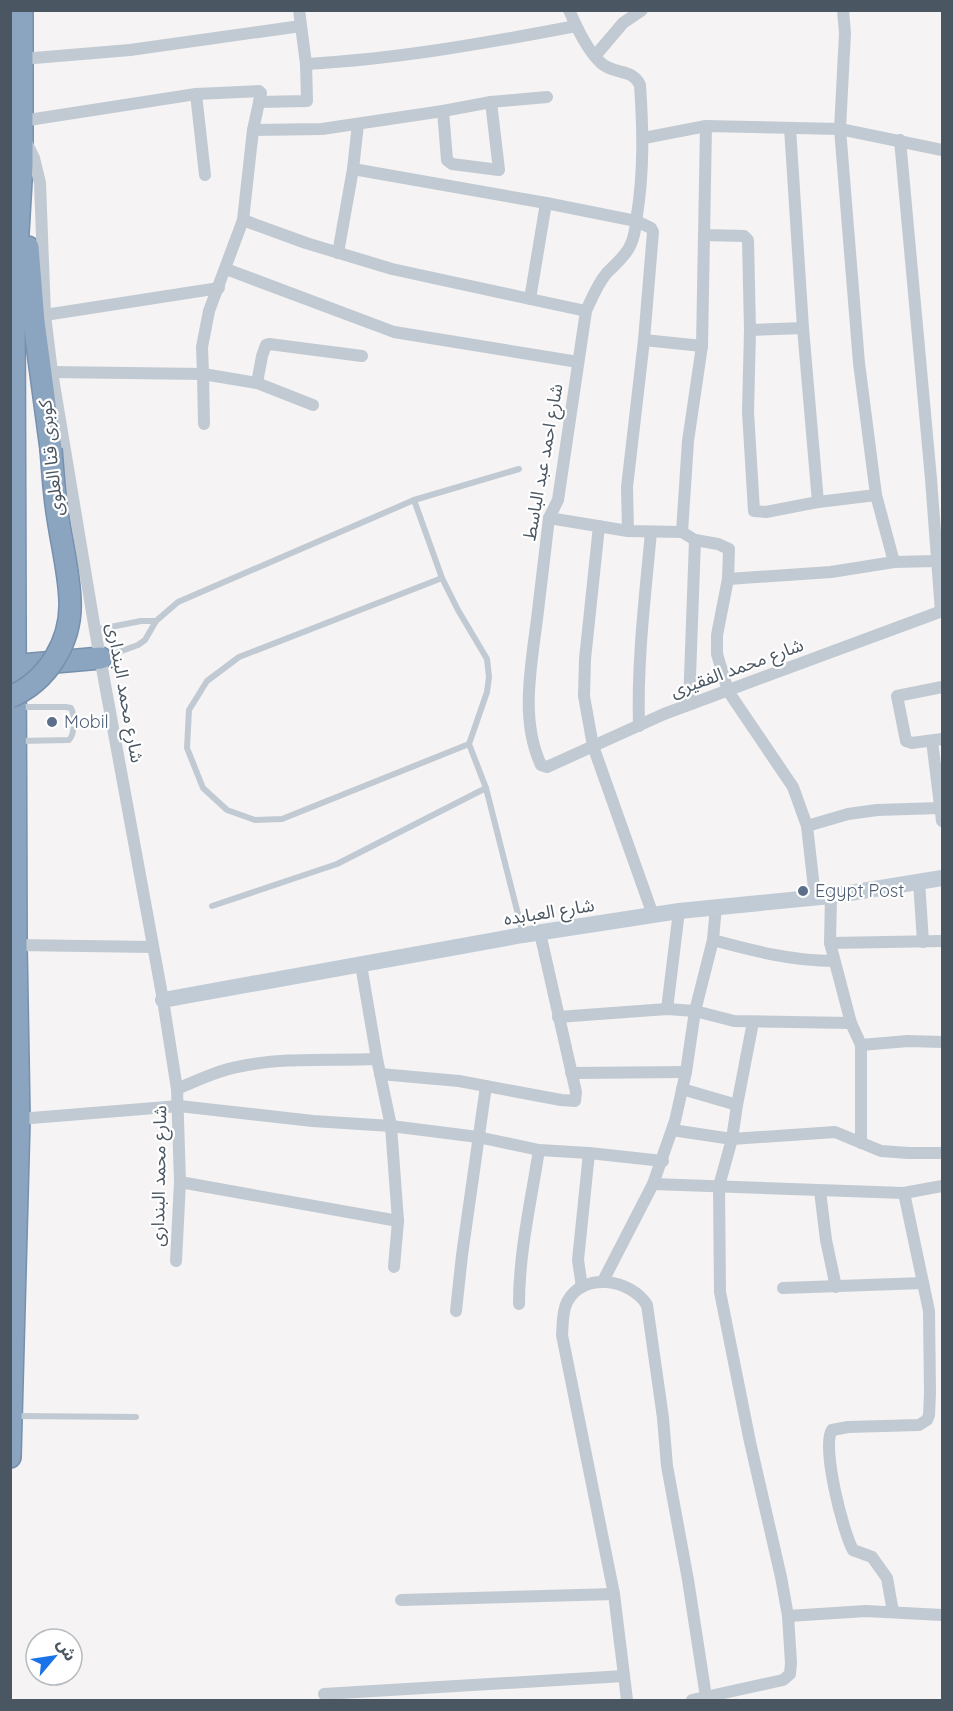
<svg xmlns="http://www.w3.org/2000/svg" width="953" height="1711" viewBox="0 0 953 1711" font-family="Quicksand,'Noto Sans Arabic',sans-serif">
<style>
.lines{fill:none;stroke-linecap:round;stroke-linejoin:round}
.highway-casing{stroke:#7690ad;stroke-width:24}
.lane{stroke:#c1cad2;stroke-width:6}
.street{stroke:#c1cad2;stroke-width:12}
.secondary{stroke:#c1cbd6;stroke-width:16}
.highway{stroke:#8ba5c1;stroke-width:21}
.highway-bridge-casing{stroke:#7690ad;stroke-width:24;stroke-linecap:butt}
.highway-bridge{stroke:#8ba5c1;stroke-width:21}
.service-dot{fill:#5c6f8a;stroke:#fff;stroke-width:2}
.labels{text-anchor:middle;stroke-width:4.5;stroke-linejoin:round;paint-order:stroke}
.street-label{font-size:18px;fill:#4a5661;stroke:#fff}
.service-label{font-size:18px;fill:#4e5e75;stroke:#fff;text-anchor:start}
</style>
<rect width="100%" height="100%" fill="#f5f3f3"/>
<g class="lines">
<g class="highway-casing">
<g id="highway">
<polyline points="28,247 34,322 51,449"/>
<polyline points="10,666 101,658"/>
<polyline points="10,1457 19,1119 16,945 14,301 22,164 22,10"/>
</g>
</g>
<g class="lane">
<polyline points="414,500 442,578 458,610 487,659 489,677 487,692 469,744 486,788 523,934"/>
<polyline points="442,578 239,657 207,681 189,710 187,748 203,788 227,810 255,820 282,819 469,744"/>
<polyline points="95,630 141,621 156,621"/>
<polyline points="105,657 138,645 145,640 156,621 178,602 414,500 519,469"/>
<path d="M18,707H66L71,708C75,716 75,734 69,740L19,741"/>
<polyline points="212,906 337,864 486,788"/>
<polyline points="15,1416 136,1417"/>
</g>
<g class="street">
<path d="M299,10L306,64C397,59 487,43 576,26"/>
<path d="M569,10C577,28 587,50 601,63C614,75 632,68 640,85C643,129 644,171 637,215C636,225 635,237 630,246C625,257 614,265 606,274C597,285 592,298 586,311L558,500L549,518C545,552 541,586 537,619C531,667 520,720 541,765L547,767L664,714L942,611"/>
<polyline points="843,10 845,33 840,129 859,363 876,495 894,562"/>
<polyline points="595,56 623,23 642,10"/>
<polyline points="22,59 130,50 301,26"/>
<polyline points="196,94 205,175"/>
<polyline points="259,102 307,101 306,64"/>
<polyline points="443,111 447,160 452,164 499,170 491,102"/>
<polyline points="22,121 196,94 259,91 261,93 253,130 243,220 209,311 202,347 203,374 52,372"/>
<polyline points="790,128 803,328 818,502"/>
<polyline points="253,130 322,129 443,111 491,102 547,97"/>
<polyline points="644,138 706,126 840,129 942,150"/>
<polyline points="25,140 34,158 40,183 45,315 52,372 95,630 163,1000 177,1089 180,1182 176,1261"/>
<polyline points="900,140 931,479 941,612"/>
<polyline points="353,169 546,203 636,221 651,228 653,232 644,340 627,487 628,531"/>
<polyline points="243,220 306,243 392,269 530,299 546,203"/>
<polyline points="704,235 744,236 748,240 750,330 748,412 754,511 766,512 818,502 876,495"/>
<polyline points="338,253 353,169 358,124"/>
<polyline points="226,269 394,332 578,362"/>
<polyline points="530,299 586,311"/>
<polyline points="45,315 219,288"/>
<polyline points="750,330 803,328"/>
<polyline points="644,340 702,346"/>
<polyline points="257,383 313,405"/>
<polyline points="204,424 203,374 257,383 262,356 266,345 269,344 362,356"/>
<polyline points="549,518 628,531 682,532 695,540 718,544 729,549 728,579 717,635 717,654 728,691 793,787 807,826 815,897"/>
<polyline points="599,526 585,659 584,696 593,746 653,915"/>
<polyline points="682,532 688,441 702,346 706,126"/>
<polyline points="728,579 831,572 894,562 937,561"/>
<polyline points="942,687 897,696 906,741 912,743 942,739"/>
<polyline points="689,704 695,540"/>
<path d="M639,726C637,661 645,597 651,532"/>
<polyline points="932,741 942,821"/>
<polyline points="807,826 848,814 877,810 940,808"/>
<polyline points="919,881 923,942"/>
<polyline points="831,896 830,943 851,1023 861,1045 861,1143"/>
<path d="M713,940C754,951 792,961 834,961"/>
<polyline points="830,943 942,941"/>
<polyline points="16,945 153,947"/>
<polyline points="361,965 377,1059 391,1126 398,1221 394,1267"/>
<polyline points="667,1009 679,911"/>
<polyline points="558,1017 667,1009 695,1011 734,1021 851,1023"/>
<polyline points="861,1045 908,1041 942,1042"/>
<polyline points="571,1073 686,1072"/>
<polyline points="380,1074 459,1081 561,1100 575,1101 576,1092 540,933"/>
<path d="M177,1089C198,1080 219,1070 242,1066C286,1057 332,1061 377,1059"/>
<polyline points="682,1089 737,1105"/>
<polyline points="19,1119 179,1106 313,1121 391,1126 478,1137 539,1150 589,1153 663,1161"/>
<polyline points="672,1130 732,1139 835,1132 881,1151 909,1153 942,1153"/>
<polyline points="180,1182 398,1221"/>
<polyline points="653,1184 904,1193 942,1186"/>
<polyline points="820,1191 826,1240 836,1287"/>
<polyline points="603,1281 653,1184 675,1121 686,1072 695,1011 713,940 716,906"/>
<polyline points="582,1287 578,1260 589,1153"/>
<polyline points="783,1288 923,1283"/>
<path d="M519,1304C519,1252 531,1201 539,1150"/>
<polyline points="456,1311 462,1255 486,1086"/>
<polyline points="401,1600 614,1594"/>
<path d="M893,1612L887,1578L872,1557L853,1550C843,1532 821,1446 832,1430L848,1427L919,1425L927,1420L929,1415L930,1393L929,1311L904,1193"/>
<polyline points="788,1616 866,1611 942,1615"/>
<polyline points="324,1694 624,1676"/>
<path d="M627,1700L614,1594L562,1335C563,1324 562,1312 567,1302C583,1271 631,1279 647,1305L663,1418L667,1466L688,1580L706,1697"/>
<polyline points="692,1700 783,1680 790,1674 791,1663 788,1616 781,1577 750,1442 720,1292 719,1186 732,1139 737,1105 753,1022"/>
</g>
<polyline class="secondary" points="163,1000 523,935 679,911 831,896 942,878"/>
<use href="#highway" class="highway"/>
<g class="highway-bridge-casing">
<path id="highway-bridge" d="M10,697C48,681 72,641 70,600C69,573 62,545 58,518C54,495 53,472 51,449"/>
</g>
<use href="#highway-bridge" class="highway-bridge"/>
</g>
<g class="service-dot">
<circle cx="52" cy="722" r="6"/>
<circle cx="803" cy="891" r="6"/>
</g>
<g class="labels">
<g class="street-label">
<text transform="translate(51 458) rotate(-96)" y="6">كوبرى قنا العلوى</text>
<text transform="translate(543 462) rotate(-80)" y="6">شارع احمد عبد الباسط</text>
<text transform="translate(737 668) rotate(-20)" y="6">شارع محمد الفقيرى</text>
<text transform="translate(125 693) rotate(80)" y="6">شارع محمد البندارى</text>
<text transform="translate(549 912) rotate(-9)" y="6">شارع العبابده</text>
<text transform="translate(159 1176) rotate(-89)" y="6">شارع محمد البندارى</text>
</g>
<g class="service-label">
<text x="64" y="728">Mobil</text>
<text x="815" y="897">Egypt Post</text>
</g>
</g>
<rect width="953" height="1711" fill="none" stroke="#4a5661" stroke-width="24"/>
<g transform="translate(54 1657) rotate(61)"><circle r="28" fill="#ffffff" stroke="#b7bbc0" stroke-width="1.5"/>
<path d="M0-4.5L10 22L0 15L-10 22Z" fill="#1a73e8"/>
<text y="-9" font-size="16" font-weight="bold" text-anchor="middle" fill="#4a5661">ش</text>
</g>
</svg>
